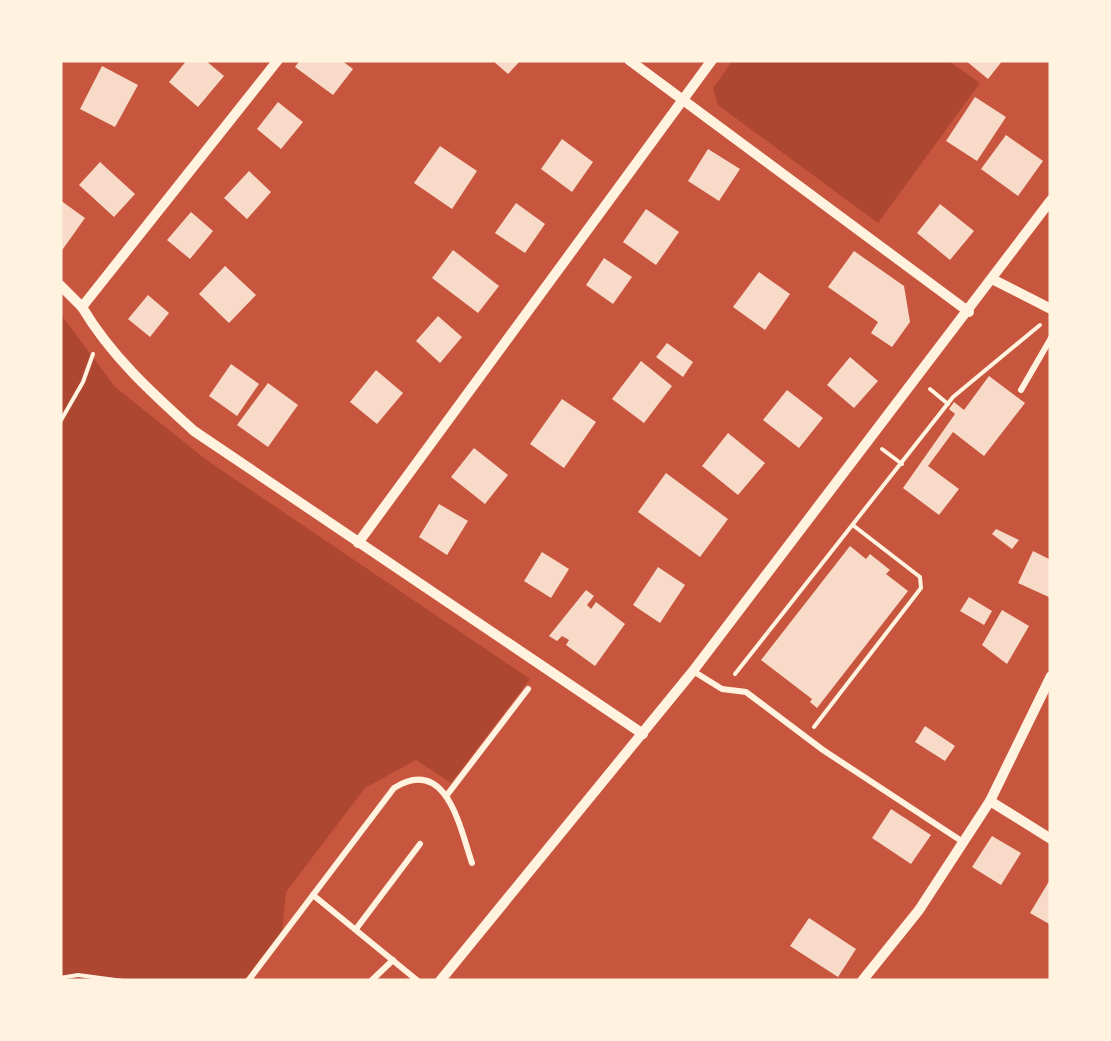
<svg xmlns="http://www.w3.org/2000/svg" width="1111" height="1041" viewBox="0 0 1111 1041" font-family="'PT Serif',serif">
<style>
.green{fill:#ae4732}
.building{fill:#f7dbc8}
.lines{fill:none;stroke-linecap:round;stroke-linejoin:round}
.path{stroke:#fff3e0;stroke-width:4}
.service{stroke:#fff3e0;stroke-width:6}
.minor{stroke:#fff3e0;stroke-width:10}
</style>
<rect width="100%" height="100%" fill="#c8553d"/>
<g class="green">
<polygon points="733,60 947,60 980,83 878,223 718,105 713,88"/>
<polygon points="60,313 115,387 208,461 530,679 451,783 416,760 365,788 286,892 282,932 243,981 60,981"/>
</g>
<g class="building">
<polygon points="187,60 205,60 224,76 198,107 169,82"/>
<polygon points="300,60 341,60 353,69 333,95 295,67"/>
<polygon points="492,60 521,60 508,74"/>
<polygon points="965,60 1003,60 988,79"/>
<polygon points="102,66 138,85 115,127 80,109"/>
<polygon points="975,97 1006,117 977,161 946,141"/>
<polygon points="278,102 303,122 281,149 257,129"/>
<polygon points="1006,135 1043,161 1018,196 981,169"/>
<polygon points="562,139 593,162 572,192 541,169"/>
<polygon points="440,146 477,171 452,209 414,183"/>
<polygon points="708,149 740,169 719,201 688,181"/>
<polygon points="100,162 135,194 114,217 79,185"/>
<polygon points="249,171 271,192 247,219 224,198"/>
<polygon points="60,200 85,218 60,253"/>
<polygon points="516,203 545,224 525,253 495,233"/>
<polygon points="940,204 974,231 950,260 917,233"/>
<polygon points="646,209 679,232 656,265 623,242"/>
<polygon points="191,212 213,231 190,259 167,240"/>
<polygon points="453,250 499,286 478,313 432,278"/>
<polygon points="854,251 904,286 910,322 892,347 871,333 878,322 828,287"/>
<polygon points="604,258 632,277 613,304 586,285"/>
<polygon points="225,266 256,295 229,323 199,294"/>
<polygon points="759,272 790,294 765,330 733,307"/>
<polygon points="148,295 169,313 150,337 128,319"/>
<polygon points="438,316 462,337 440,363 416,341"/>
<polygon points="667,343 693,362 683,377 656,357"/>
<polygon points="850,357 878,381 854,408 827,385"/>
<polygon points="641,361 672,386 644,423 612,399"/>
<polygon points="231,364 259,384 237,416 209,396"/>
<polygon points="376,370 403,393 377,424 350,402"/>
<polygon points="989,376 1025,403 984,456 953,432 928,466 959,489 939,515 903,488 955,414 949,409 954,402 964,410"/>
<polygon points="268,383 298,405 268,447 237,425"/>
<polygon points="787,390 823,418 799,448 763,420"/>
<polygon points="562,399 596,422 564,468 530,444"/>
<polygon points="728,433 765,463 738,495 702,466"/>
<polygon points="474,448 508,475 485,504 451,477"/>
<polygon points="666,473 728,519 700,557 638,512"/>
<polygon points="439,504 468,521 447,555 419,537"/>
<polygon points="996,529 1019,540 1012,549 992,534"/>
<polygon points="850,546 866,559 870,554 890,570 886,574 908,591 817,708 810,702 812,699 761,660"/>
<polygon points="1033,551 1051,560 1051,598 1018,583"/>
<polygon points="542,552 569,569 551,598 524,581"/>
<polygon points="658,567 685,585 660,623 633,605"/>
<polygon points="586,590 594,596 587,605 591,609 596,602 625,624 595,666 566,645 569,640 562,636 557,641 549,636"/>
<polygon points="969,597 992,611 984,625 960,611"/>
<polygon points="1002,610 1029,626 1007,664 982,645"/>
<polygon points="925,726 955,746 945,761 915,742"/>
<polygon points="891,809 931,835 911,864 872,838"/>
<polygon points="992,836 1021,853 1001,885 972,867"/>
<polygon points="1051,878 1051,925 1030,913"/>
<polygon points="809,918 856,949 838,977 790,946"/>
</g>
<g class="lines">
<g class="path">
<polyline points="930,389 948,404"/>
<polyline points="60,422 83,382 93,354"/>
<polyline points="882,449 902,464"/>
<polyline points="735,674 953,397 1040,325"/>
<polyline points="814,727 921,588 920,577 854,526"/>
<polyline points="60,978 78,975 123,981"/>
</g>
<g class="service">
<polyline points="1021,390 1051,338"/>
<polyline points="693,671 722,689 746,692 823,750 963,842"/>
<polyline points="447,795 528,689"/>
<polyline points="313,895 418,981"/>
<polyline points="356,929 420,844"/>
<path d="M248,981L394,788C447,755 460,828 472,863"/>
<polyline points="371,981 393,960"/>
</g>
<g class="minor">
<path d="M278,60L82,307C111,356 152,393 194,431L643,734"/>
<polyline points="629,60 969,312"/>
<polyline points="994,280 1051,309"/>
<polyline points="60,285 82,307"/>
<polyline points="358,543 712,60"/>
<polyline points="990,801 1051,839"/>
<polyline points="440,981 693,671 1051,200"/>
<polyline points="862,981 919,910 990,801 1051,676"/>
</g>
</g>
<rect width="1111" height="1041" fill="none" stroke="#fff3e0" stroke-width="125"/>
</svg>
